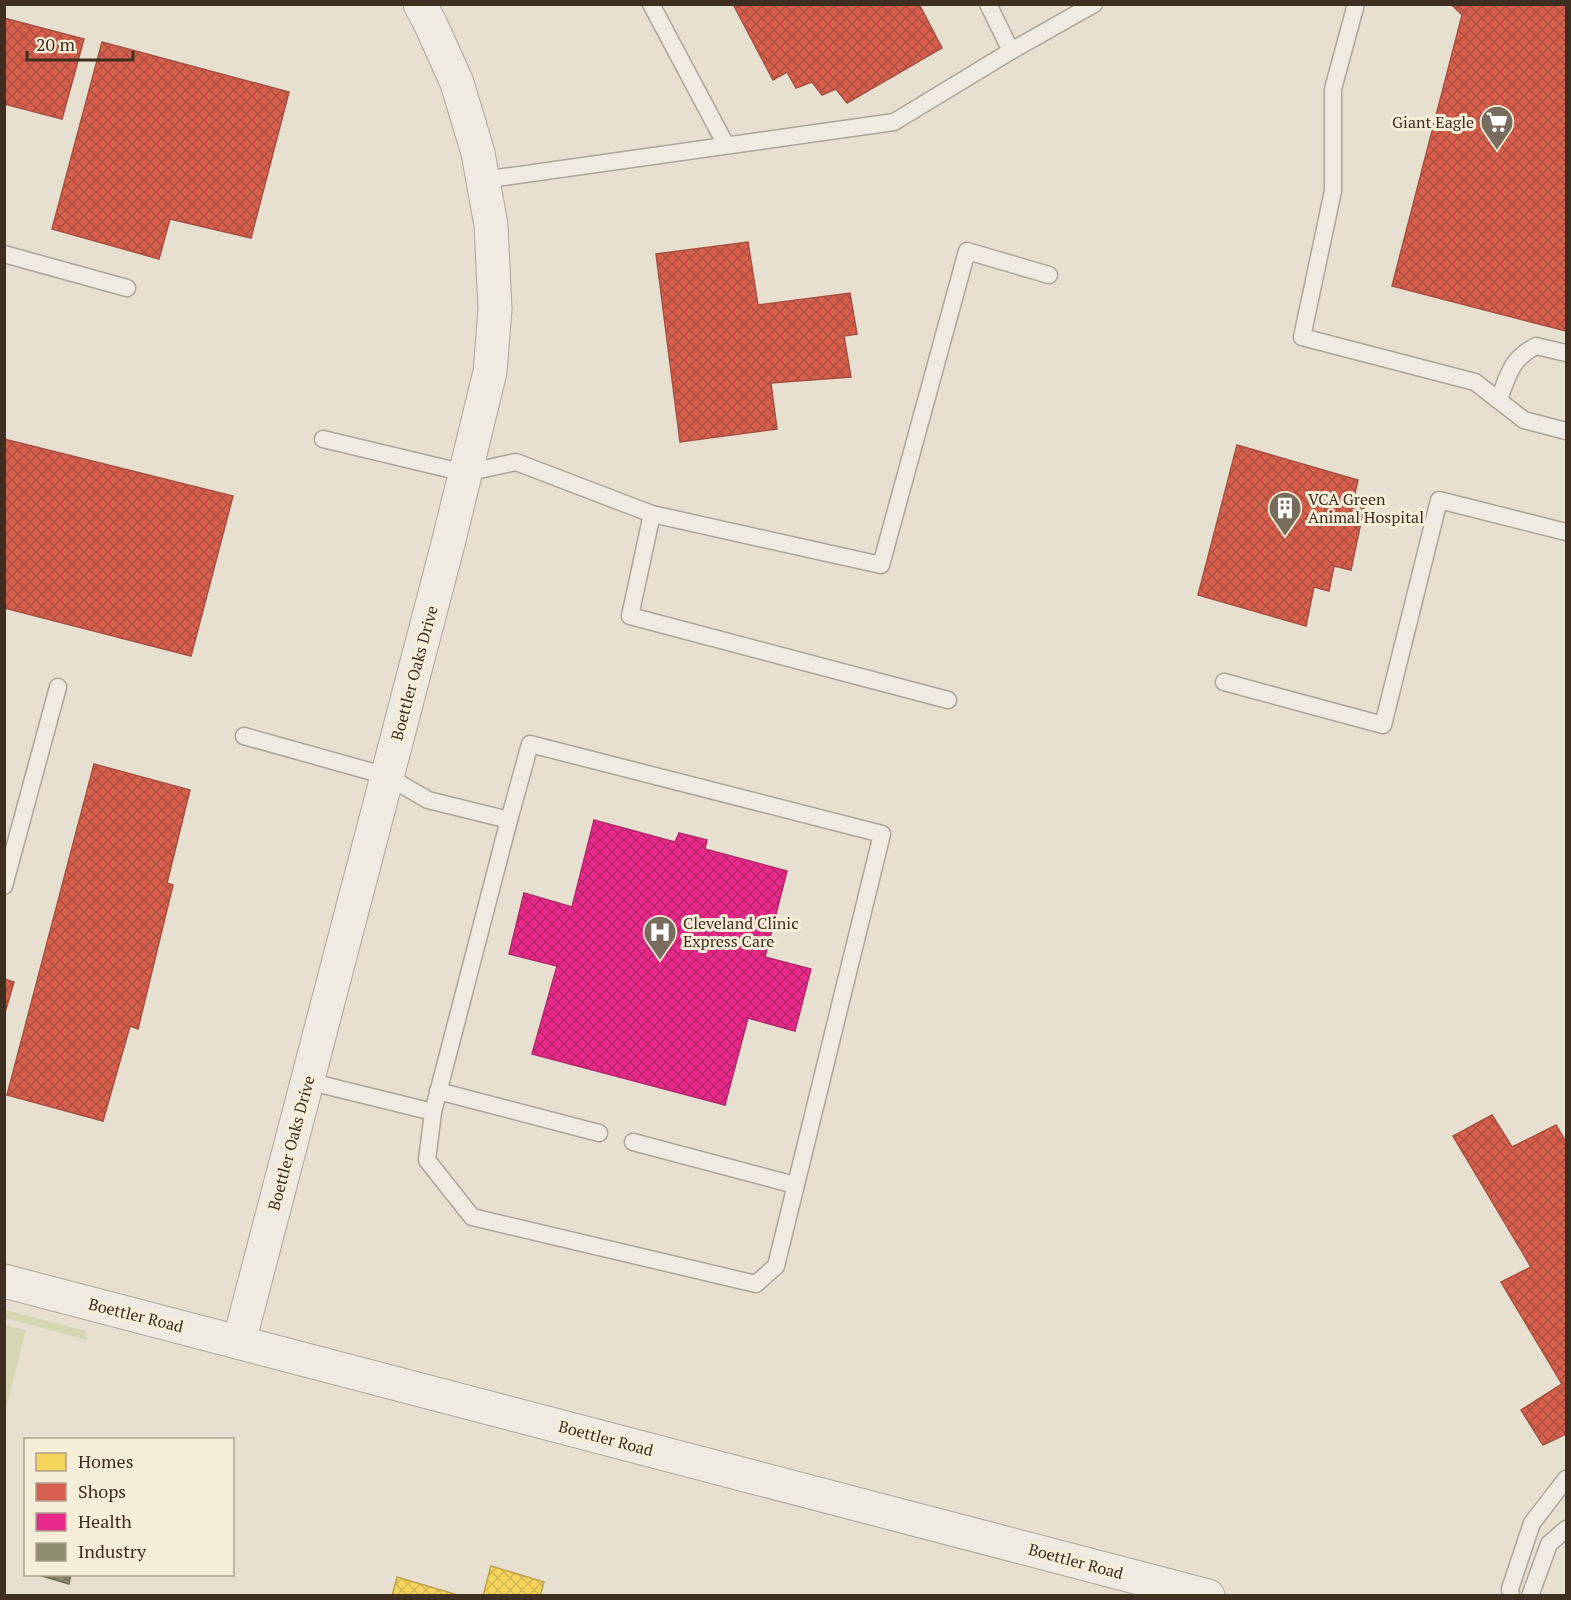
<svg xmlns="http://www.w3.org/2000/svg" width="1571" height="1600" viewBox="0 0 1571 1600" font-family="'PT Serif',serif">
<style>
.grass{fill:#d6d7b3}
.homes{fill:url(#homes-cross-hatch);stroke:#bea34a;stroke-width:1.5}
.shops{fill:url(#shops-cross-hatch);stroke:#a85140;stroke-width:1.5}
.health{fill:url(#health-cross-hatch);stroke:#b42a6a;stroke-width:1.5}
.industry{fill:url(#industry-cross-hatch);stroke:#747057;stroke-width:1.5}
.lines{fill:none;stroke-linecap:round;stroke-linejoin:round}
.service-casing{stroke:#ada599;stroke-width:19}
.minor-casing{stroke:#ada599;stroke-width:35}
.tertiary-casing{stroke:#ada599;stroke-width:35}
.service{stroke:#efebe3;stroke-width:16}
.minor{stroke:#efebe3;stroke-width:33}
.tertiary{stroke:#efebe3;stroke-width:33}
.labels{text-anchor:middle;stroke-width:6;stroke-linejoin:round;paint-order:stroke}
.poi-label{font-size:16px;fill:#3d2e20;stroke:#f7eed8;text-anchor:start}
.street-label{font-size:16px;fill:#3d2e20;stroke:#f7eed8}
</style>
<defs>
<pattern id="homes-cross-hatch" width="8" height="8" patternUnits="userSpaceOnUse" patternTransform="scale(1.5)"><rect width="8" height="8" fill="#f6d55c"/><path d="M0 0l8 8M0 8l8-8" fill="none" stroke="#d4b750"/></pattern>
<pattern id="shops-cross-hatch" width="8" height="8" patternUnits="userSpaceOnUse" patternTransform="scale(1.5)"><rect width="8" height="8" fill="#d6604d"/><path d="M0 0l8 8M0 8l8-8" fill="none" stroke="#af5040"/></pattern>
<pattern id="health-cross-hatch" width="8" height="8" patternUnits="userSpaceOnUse" patternTransform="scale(1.5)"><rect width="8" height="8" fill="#e7298a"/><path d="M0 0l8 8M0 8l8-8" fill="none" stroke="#bc2470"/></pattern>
<pattern id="industry-cross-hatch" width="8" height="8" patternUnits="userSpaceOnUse" patternTransform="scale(1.5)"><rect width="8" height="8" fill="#8c8c6e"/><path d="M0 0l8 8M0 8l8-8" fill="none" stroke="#74735a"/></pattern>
</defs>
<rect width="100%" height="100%" fill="#e7e0d1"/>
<g class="grass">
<polygon points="5,1310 86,1331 87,1340 5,1318"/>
<polygon points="5,1325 26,1330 5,1413 4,1325"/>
</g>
<g class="homes">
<polygon points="491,1566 544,1582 540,1596 483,1596"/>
<polygon points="397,1577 417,1583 461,1596 392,1596"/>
</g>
<g class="shops">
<polygon points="733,4 919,4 942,48 847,103 836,89 822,95 812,82 796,88 787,72 773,80"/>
<polygon points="1451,4 1566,4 1566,331 1392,286 1462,15"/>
<polygon points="4,18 84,39 62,119 4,104"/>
<polygon points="102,42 289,92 251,238 170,219 159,259 52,229"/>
<polygon points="748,242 758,305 850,293 857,334 844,336 851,377 771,383 777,429 680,442 656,254"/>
<polygon points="4,439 233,496 191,656 4,608"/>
<polygon points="1237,445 1358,480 1352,506 1364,508 1351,570 1334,566 1329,591 1314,587 1306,626 1198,595"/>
<polygon points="94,764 190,790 167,883 173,885 138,1029 130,1026 103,1121 7,1095"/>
<polygon points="4,979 14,982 4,1016"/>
<polygon points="1492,1115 1512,1147 1556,1125 1566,1142 1566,1434 1543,1445 1521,1410 1562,1384 1501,1282 1531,1267 1453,1136"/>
</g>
<polygon class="health" points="594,820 675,842 679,833 707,840 705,849 787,871 765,957 811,969 795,1031 748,1018 725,1105 532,1054 557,966 509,954 524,893 572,907"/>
<polygon class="industry" points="35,1574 71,1574 69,1584"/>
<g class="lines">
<g class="service-casing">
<g id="service">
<polyline points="651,4 726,145"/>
<polyline points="988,4 1011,51"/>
<polyline points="1356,4 1333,89 1333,191 1302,337 1475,382 1524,420 1566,431"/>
<polyline points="483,180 894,122 1011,51 1094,4"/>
<polyline points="4,254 127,288"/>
<path d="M1499,399C1509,374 1510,360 1536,346L1566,353"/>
<polyline points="323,439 465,473 516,462 652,514 881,565 967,251 1049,275"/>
<polyline points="652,514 630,616 948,700"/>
<polyline points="1224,682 1383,725 1439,500 1566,532"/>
<polyline points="244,736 387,776 428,800 509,820 530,744 882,834 776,1266 756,1284 472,1217 427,1160 433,1112 307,1081"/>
<polyline points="4,886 58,687"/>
<polyline points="438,1091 599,1133"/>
<polyline points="433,1112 509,820"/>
<polyline points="633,1142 795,1185"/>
<polyline points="1511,1596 1510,1589 1532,1523 1566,1479"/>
<polyline points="1530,1596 1549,1544 1566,1529"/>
</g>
</g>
<g class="minor-casing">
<polyline id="minor" points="239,1342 449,540 490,372 495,309 491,225 478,153 457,83 431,25 420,4"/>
</g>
<g class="tertiary-casing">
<polyline id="tertiary" points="4,1281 1208,1596"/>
</g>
<use href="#service" class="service"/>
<use href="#minor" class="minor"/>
<use href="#tertiary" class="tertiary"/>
</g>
<defs>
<g id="supermarket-pin" transform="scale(1.725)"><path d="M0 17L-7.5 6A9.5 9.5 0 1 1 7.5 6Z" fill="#786c5e" stroke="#f7eed8"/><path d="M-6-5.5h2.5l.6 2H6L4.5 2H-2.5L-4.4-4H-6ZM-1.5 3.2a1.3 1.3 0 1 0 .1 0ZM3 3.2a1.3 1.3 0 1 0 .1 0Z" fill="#fff"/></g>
<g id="building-pin" transform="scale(1.725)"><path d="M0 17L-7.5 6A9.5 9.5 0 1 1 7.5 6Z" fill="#786c5e" stroke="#f7eed8"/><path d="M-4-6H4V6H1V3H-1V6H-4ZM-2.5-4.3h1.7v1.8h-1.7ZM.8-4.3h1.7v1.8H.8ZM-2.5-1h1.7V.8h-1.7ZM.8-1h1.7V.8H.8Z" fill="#fff"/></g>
<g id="hospital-pin" transform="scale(1.725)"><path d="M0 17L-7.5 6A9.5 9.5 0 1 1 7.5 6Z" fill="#786c5e" stroke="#f7eed8"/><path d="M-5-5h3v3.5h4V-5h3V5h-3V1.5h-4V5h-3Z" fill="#fff"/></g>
</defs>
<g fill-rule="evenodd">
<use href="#supermarket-pin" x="1497" y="122"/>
<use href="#building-pin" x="1285" y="508"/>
<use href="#hospital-pin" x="660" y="932"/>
</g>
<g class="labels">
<g class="poi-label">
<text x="1474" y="128" text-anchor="end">Giant Eagle</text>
<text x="1308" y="505">VCA Green<tspan x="1308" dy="18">Animal Hospital</tspan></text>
<text x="683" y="929">Cleveland Clinic<tspan x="683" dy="18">Express Care</tspan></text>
</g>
<g class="street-label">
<text transform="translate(414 673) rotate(-75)" y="6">Boettler Oaks Drive</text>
<text transform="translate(291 1143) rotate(-75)" y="6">Boettler Oaks Drive</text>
<text transform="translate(136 1315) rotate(14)" y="6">Boettler Road</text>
<text transform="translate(606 1438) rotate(15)" y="6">Boettler Road</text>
<text transform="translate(1076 1561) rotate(15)" y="6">Boettler Road</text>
</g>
</g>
<rect width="1571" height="1600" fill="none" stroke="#3d2e20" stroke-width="12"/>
<rect x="24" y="1438" width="210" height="138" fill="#f7eed8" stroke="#ada18e" stroke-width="1.5"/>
<rect x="36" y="1453" width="30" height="18" fill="#f6d55c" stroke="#ada18e" stroke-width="1.5"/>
<text x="78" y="1468" font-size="18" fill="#3d2e20">Homes</text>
<rect x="36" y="1483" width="30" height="18" fill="#d6604d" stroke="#ada18e" stroke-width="1.5"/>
<text x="78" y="1498" font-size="18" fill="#3d2e20">Shops</text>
<rect x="36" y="1513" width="30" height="18" fill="#e7298a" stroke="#ada18e" stroke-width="1.5"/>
<text x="78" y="1528" font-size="18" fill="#3d2e20">Health</text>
<rect x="36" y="1543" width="30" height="18" fill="#8c8c6e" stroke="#ada18e" stroke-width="1.5"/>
<text x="78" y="1558" font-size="18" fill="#3d2e20">Industry</text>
<path d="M27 51v9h106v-9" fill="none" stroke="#3d2e20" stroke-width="3"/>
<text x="36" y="51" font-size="18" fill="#3d2e20" stroke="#f7eed8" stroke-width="4.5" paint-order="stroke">20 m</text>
</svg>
